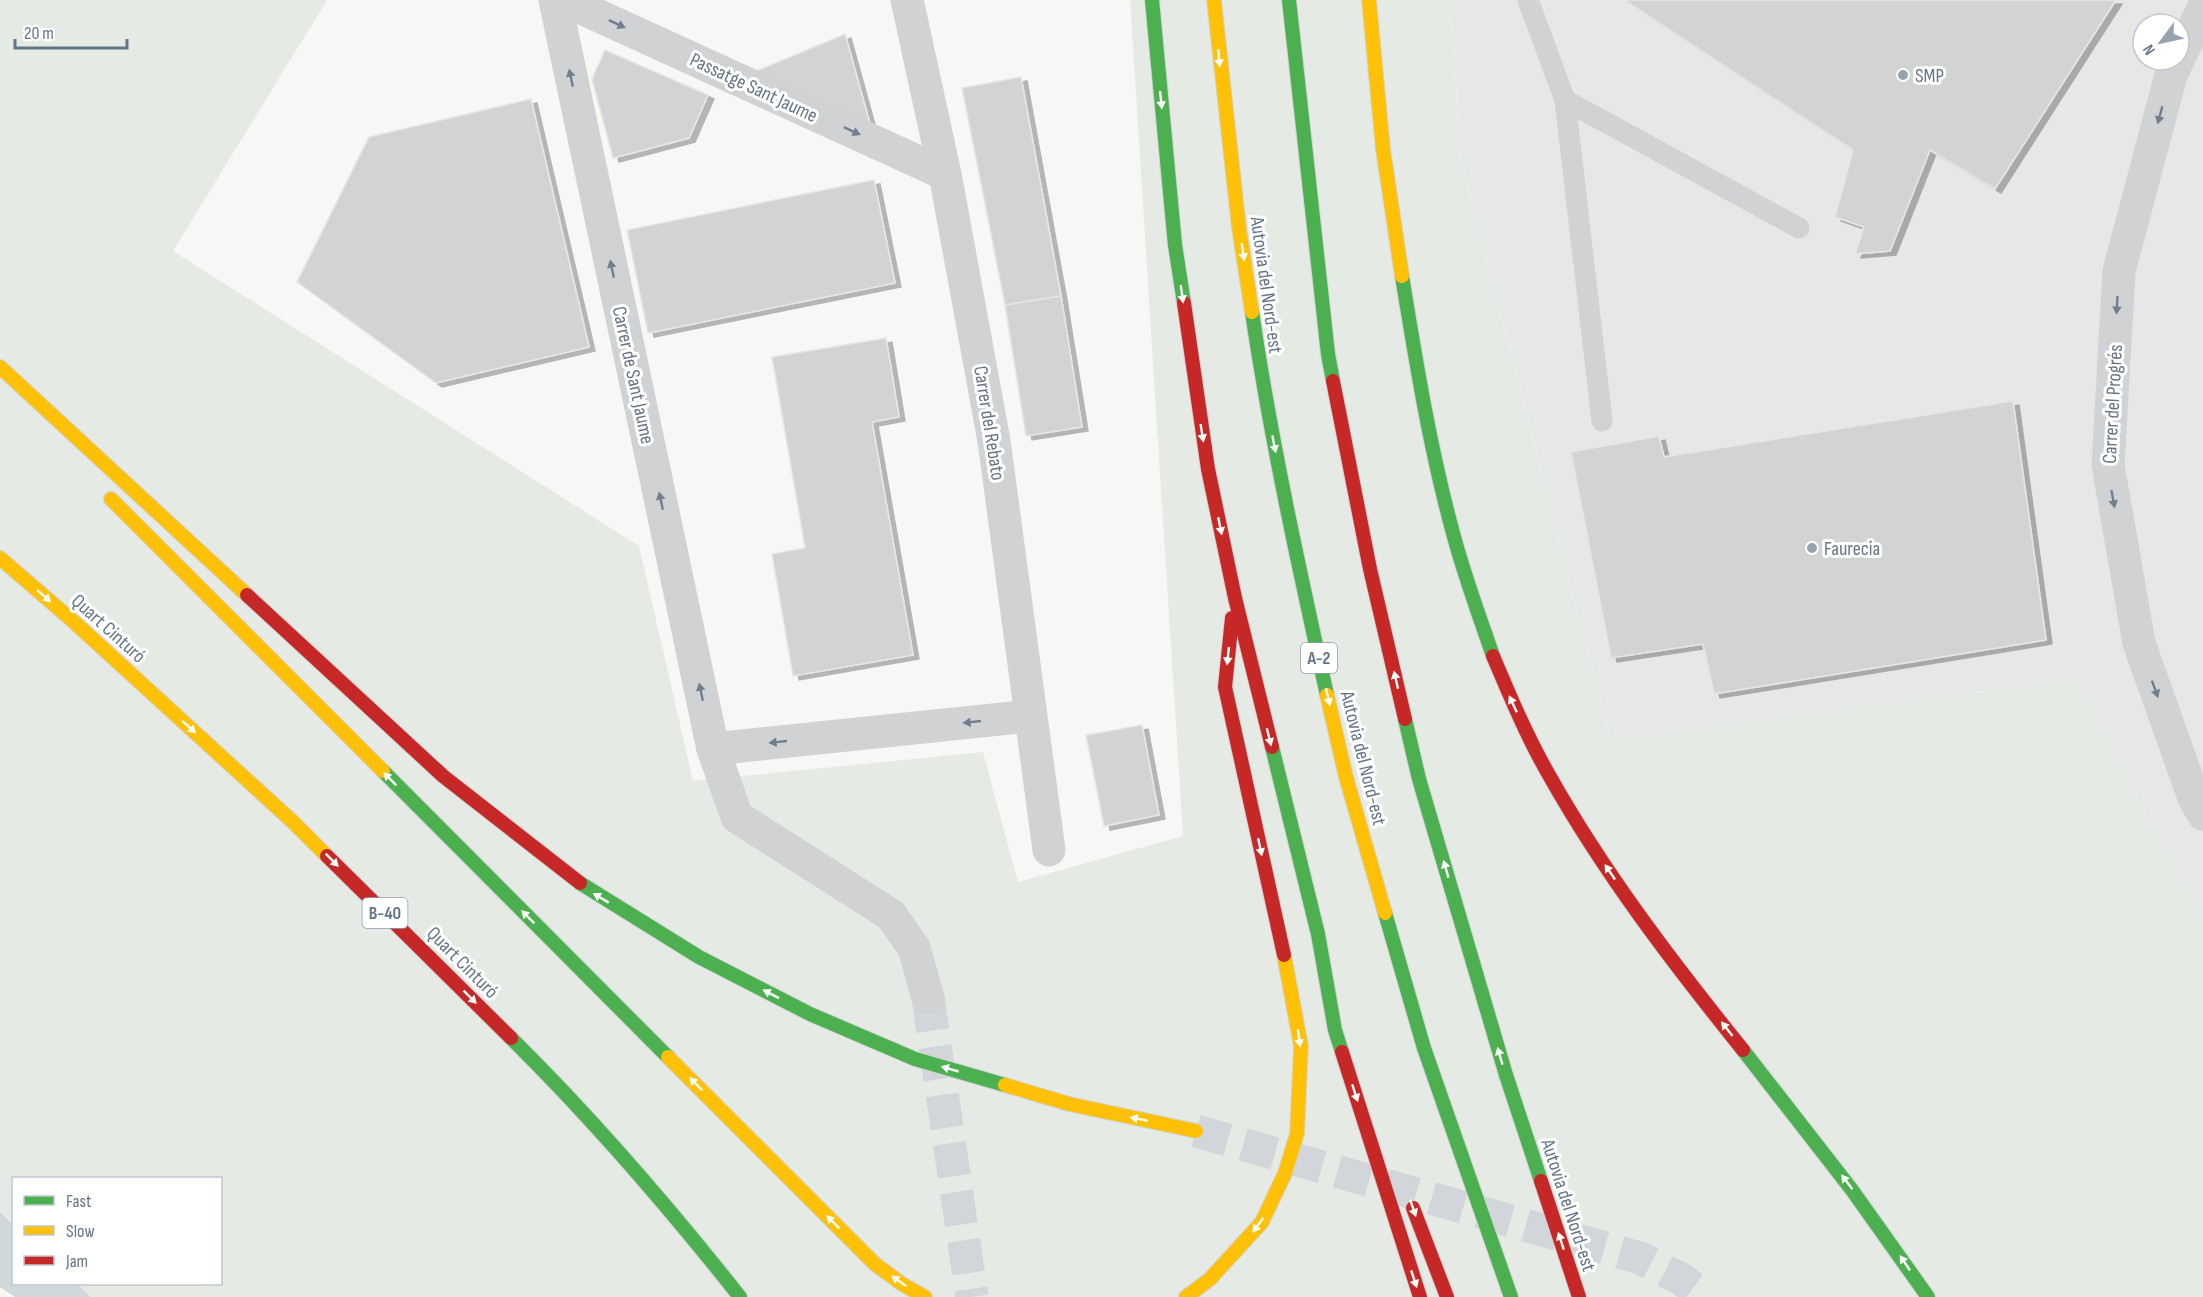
<svg xmlns="http://www.w3.org/2000/svg" width="2203" height="1297" viewBox="0 0 2203 1297" font-family="'Sofia Sans Condensed',sans-serif">
<style>
.built{fill:#e6e7e7;fill-rule:evenodd}
.green{fill:#e6eae4}
.water{fill:#d0d8db}
.building{fill:#d2d3d3;stroke:#e6e6e6;stroke-width:1.5;filter:url(#shadow)}
.lines{fill:none;stroke-linecap:round;stroke-linejoin:round}
.street-tunnel{stroke:#d2d6da;stroke-width:33;stroke-dasharray:33 16;stroke-linecap:butt}
.highway-tunnel{stroke:#d2d6da;stroke-width:33;stroke-dasharray:33 16;stroke-linecap:butt}
.fast-casing{stroke:#d2d3d5;stroke-width:16}
.slow-casing{stroke:#d2d3d5;stroke-width:16}
.jam-casing{stroke:#d2d3d5;stroke-width:16}
.lane{stroke:#d1d2d3;stroke-width:21}
.street{stroke:#d1d2d3;stroke-width:33}
.fast{stroke:#4caf50;stroke-width:14}
.slow{stroke:#ffc107;stroke-width:14}
.jam{stroke:#c62828;stroke-width:14}
.oneway{fill:#707e90}
.oneway2{fill:#f6fbf6}
.poi-dot{fill:#98a2ae;stroke:#fff;stroke-width:2}
.labels{text-anchor:middle;stroke-width:6;stroke-linejoin:round;paint-order:stroke}
.shield{fill:#fff;stroke:#939eac;stroke-width:1.5}
.shield-label{font-size:18px;font-weight:bold;fill:#657588}
.poi-label{font-size:20px;fill:#657588;stroke:#fff;text-anchor:start}
.street-label{font-size:20px;fill:#657588;stroke:#fff}
</style>
<defs>
<filter id="shadow"><feDropShadow dx="6" dy="4" stdDeviation="0" flood-color="#0004"/></filter>
</defs>
<rect width="100%" height="100%" fill="#f7f7f6"/>
<path class="built" d="M1452,0H2203V921L2075,679L1611,739L1459,148ZM2143,24H2179V60H2143Z"/>
<polygon class="green" points="0,0 327,0 173,251 639,546 693,781 983,752 1018,882 1183,836 1130,0 1452,0 1459,148 1611,739 2075,679 2203,921 2203,1297 91,1297 77,1284 220,1284 220,1178 14,1178 13,1225 0,1212"/>
<polygon class="water" points="0,1212 13,1225 14,1284 77,1284 91,1297 15,1297 0,1287"/>
<g class="building">
<polygon points="1624,0 2116,0 1995,189 1930,150 1890,251 1855,254 1864,227 1835,217 1853,150"/>
<polygon points="845,34 870,124 747,75"/>
<polygon points="605,50 708,95 689,138 613,158 592,79"/>
<polygon points="1021,77 1061,296 1005,305 962,88"/>
<polygon points="531,99 589,347 436,383 297,282 369,137"/>
<polygon points="874,180 895,283 648,333 627,230"/>
<polygon points="1061,296 1082,427 1026,436 1005,305"/>
<polygon points="886,338 899,417 872,422 913,655 793,676 772,554 805,548 772,357"/>
<polygon points="2013,401 2046,640 1714,694 1703,644 1611,658 1571,452 1659,436 1664,457"/>
<polygon points="1142,725 1159,815 1104,826 1086,735"/>
</g>
<g class="lines">
<polyline class="street-tunnel" points="928,998 972,1297"/>
<polyline class="highway-tunnel" points="1196,1131 1640,1258 1681,1279 1706,1297"/>
<g class="fast-casing">
<g id="fast">
<polyline points="1152,0 1175,245 1184,303"/>
<polyline points="1289,0 1328,354 1333,381"/>
<path d="M1402,276C1416,362 1430,449 1453,533C1464,575 1479,615 1493,656"/>
<path d="M1252,312C1271,441 1299,568 1327,695"/>
<polyline points="1405,719 1419,779 1506,1075 1541,1181"/>
<polyline points="1272,747 1318,934 1335,1030 1342,1052"/>
<polyline points="383,771 668,1057"/>
<polyline points="580,883 699,957 810,1014 915,1059 1005,1085"/>
<polyline points="1385,913 1424,1048 1511,1297"/>
<path d="M511,1038C593,1119 668,1206 740,1297"/>
<polyline points="1743,1050 1852,1190 1928,1297"/>
</g>
</g>
<g class="slow-casing">
<g id="slow">
<polyline points="1214,0 1239,228 1252,312"/>
<polyline points="1369,0 1383,149 1402,276"/>
<polyline points="0,367 247,595"/>
<polyline points="111,499 383,771"/>
<polyline points="0,558 74,622 293,822 327,856"/>
<polyline points="1327,695 1346,777 1385,913"/>
<polyline points="668,1057 875,1264 902,1284 925,1297"/>
<polyline points="1005,1085 1069,1104 1196,1131"/>
<polyline points="1186,1297 1210,1279 1262,1222 1285,1173 1297,1134 1301,1046 1284,955"/>
</g>
</g>
<g class="jam-casing">
<g id="jam">
<polyline points="1184,303 1208,469 1235,598 1272,747"/>
<polyline points="1333,381 1370,569 1405,719"/>
<polyline points="247,595 443,776 580,883"/>
<polyline points="1232,618 1225,687 1284,955"/>
<path d="M1493,656C1510,696 1527,737 1549,775C1604,873 1673,963 1743,1050"/>
<polyline points="327,856 511,1038"/>
<polyline points="1342,1052 1420,1297"/>
<polyline points="1541,1181 1579,1297"/>
<polyline points="1413,1208 1447,1297"/>
</g>
</g>
<g class="lane">
<polyline points="1528,0 1565,100 1602,421"/>
<polyline points="1565,100 1799,228"/>
</g>
<g class="street">
<polyline points="555,0 713,749 737,817 891,915 914,948 928,998"/>
<polyline points="564,0 945,174"/>
<polyline points="907,0 945,174 994,441 1049,850"/>
<polyline points="2179,58 2203,8"/>
<polyline points="2178,60 2171,75 2119,271 2108,465 2139,643 2194,798 2203,814"/>
<polyline points="713,749 1030,716"/>
</g>
<use href="#fast" class="fast"/>
<use href="#slow" class="slow"/>
<use href="#jam" class="jam"/>
</g>
<defs><path id="oneway-solid" d="M-6-.8H1V-3.2L6.5 0L1 3.2V.8H-6Z" transform="scale(1.5)"/></defs>
<g class="oneway">
<use href="#oneway-solid" transform="translate(617 24) rotate(25)"/>
<use href="#oneway-solid" transform="translate(571 78) rotate(-102)"/>
<use href="#oneway-solid" transform="translate(2160 115) rotate(105)"/>
<use href="#oneway-solid" transform="translate(852 131) rotate(25)"/>
<use href="#oneway-solid" transform="translate(612 269) rotate(-102)"/>
<use href="#oneway-solid" transform="translate(2117 305) rotate(93)"/>
<use href="#oneway-solid" transform="translate(2113 499) rotate(80)"/>
<use href="#oneway-solid" transform="translate(661 501) rotate(-102)"/>
<use href="#oneway-solid" transform="translate(2155 689) rotate(70)"/>
<use href="#oneway-solid" transform="translate(701 692) rotate(-102)"/>
<use href="#oneway-solid" transform="translate(972 722) rotate(174)"/>
<use href="#oneway-solid" transform="translate(778 742) rotate(174)"/>
</g>
<g class="oneway2">
<use href="#oneway-solid" transform="translate(1219 58) rotate(85)"/>
<use href="#oneway-solid" transform="translate(1161 100) rotate(84)"/>
<use href="#oneway-solid" transform="translate(1243 252) rotate(82)"/>
<use href="#oneway-solid" transform="translate(1182 294) rotate(82)"/>
<use href="#oneway-solid" transform="translate(1202 433) rotate(81)"/>
<use href="#oneway-solid" transform="translate(1274 444) rotate(79)"/>
<use href="#oneway-solid" transform="translate(1220 526) rotate(78)"/>
<use href="#oneway-solid" transform="translate(44 596) rotate(41)"/>
<use href="#oneway-solid" transform="translate(1228 656) rotate(96)"/>
<use href="#oneway-solid" transform="translate(1396 680) rotate(-103)"/>
<use href="#oneway-solid" transform="translate(1328 697) rotate(77)"/>
<use href="#oneway-solid" transform="translate(1513 704) rotate(-115)"/>
<use href="#oneway-solid" transform="translate(189 727) rotate(42)"/>
<use href="#oneway-solid" transform="translate(1269 737) rotate(76)"/>
<use href="#oneway-solid" transform="translate(390 779) rotate(-135)"/>
<use href="#oneway-solid" transform="translate(1260 847) rotate(78)"/>
<use href="#oneway-solid" transform="translate(332 860) rotate(45)"/>
<use href="#oneway-solid" transform="translate(1446 869) rotate(-106)"/>
<use href="#oneway-solid" transform="translate(1610 872) rotate(-124)"/>
<use href="#oneway-solid" transform="translate(601 898) rotate(-149)"/>
<use href="#oneway-solid" transform="translate(528 917) rotate(-135)"/>
<use href="#oneway-solid" transform="translate(771 994) rotate(-153)"/>
<use href="#oneway-solid" transform="translate(470 997) rotate(45)"/>
<use href="#oneway-solid" transform="translate(1727 1029) rotate(-128)"/>
<use href="#oneway-solid" transform="translate(1299 1038) rotate(83)"/>
<use href="#oneway-solid" transform="translate(1500 1056) rotate(-106)"/>
<use href="#oneway-solid" transform="translate(950 1069) rotate(-164)"/>
<use href="#oneway-solid" transform="translate(696 1084) rotate(-135)"/>
<use href="#oneway-solid" transform="translate(1355 1093) rotate(72)"/>
<use href="#oneway-solid" transform="translate(1139 1119) rotate(-168)"/>
<use href="#oneway-solid" transform="translate(1847 1182) rotate(-127)"/>
<use href="#oneway-solid" transform="translate(1413 1208) rotate(71)"/>
<use href="#oneway-solid" transform="translate(833 1222) rotate(-135)"/>
<use href="#oneway-solid" transform="translate(1258 1225) rotate(126)"/>
<use href="#oneway-solid" transform="translate(1561 1241) rotate(-108)"/>
<use href="#oneway-solid" transform="translate(1905 1263) rotate(-124)"/>
<use href="#oneway-solid" transform="translate(1414 1279) rotate(72)"/>
<use href="#oneway-solid" transform="translate(899 1281) rotate(-145)"/>
</g>
<g class="poi-dot">
<circle cx="1903" cy="75" r="6"/>
<circle cx="1812" cy="548" r="6"/>
</g>
<g class="labels">
<g class="shield">
<rect x="1301" y="643" width="36" height="30" rx="4.5"/>
<rect x="362.5" y="898" width="45" height="30" rx="4.5"/>
</g>
<g class="shield-label">
<text x="1319" y="664">A-2</text>
<text x="385" y="919">B-40</text>
</g>
<g class="poi-label">
<text x="1915" y="82">SMP</text>
<text x="1824" y="555">Faurecia</text>
</g>
<g class="street-label">
<text transform="translate(754 87) rotate(25)" y="7">Passatge Sant Jaume</text>
<text transform="translate(1267 285) rotate(82)" y="7">Autovia del Nord-est</text>
<text transform="translate(634 375) rotate(78)" y="7">Carrer de Sant Jaume</text>
<text transform="translate(2112 404) rotate(-87)" y="7">Carrer del Progrés</text>
<text transform="translate(990 423) rotate(81)" y="7">Carrer del Rebato</text>
<text transform="translate(109 628) rotate(42)" y="7">Quart Cinturó</text>
<text transform="translate(1364 758) rotate(76)" y="7">Autovia del Nord-est</text>
<text transform="translate(463 962) rotate(45)" y="7">Quart Cinturó</text>
<text transform="translate(1569 1205) rotate(72)" y="7">Autovia del Nord-est</text>
</g>
</g>
<rect x="12" y="1177" width="210" height="108" fill="#ffffff" stroke="#c1c8cf" stroke-width="1.5"/>
<rect x="24" y="1196" width="30" height="9" fill="#4caf50" stroke="#c1c8cf" stroke-width="1.5"/>
<text x="66" y="1207" font-size="18" fill="#657588">Fast</text>
<rect x="24" y="1226" width="30" height="9" fill="#ffc107" stroke="#c1c8cf" stroke-width="1.5"/>
<text x="66" y="1237" font-size="18" fill="#657588">Slow</text>
<rect x="24" y="1256" width="30" height="9" fill="#c62828" stroke="#c1c8cf" stroke-width="1.5"/>
<text x="66" y="1267" font-size="18" fill="#657588">Jam</text>
<g transform="translate(2161 42) rotate(237)"><circle r="28" fill="#ffffff" stroke="#c1c8cf" stroke-width="1.5"/>
<path d="M0-4.5L10 22L0 15L-10 22Z" fill="#98a2ae"/>
<text y="-9" font-size="16" font-weight="bold" text-anchor="middle" fill="#657588">N</text>
</g>
<path d="M15 39v9h112v-9" fill="none" stroke="#657588" stroke-width="3"/>
<text x="24" y="39" font-size="18" fill="#657588" stroke="#ffffff" stroke-width="4.5" paint-order="stroke">20 m</text>
</svg>
